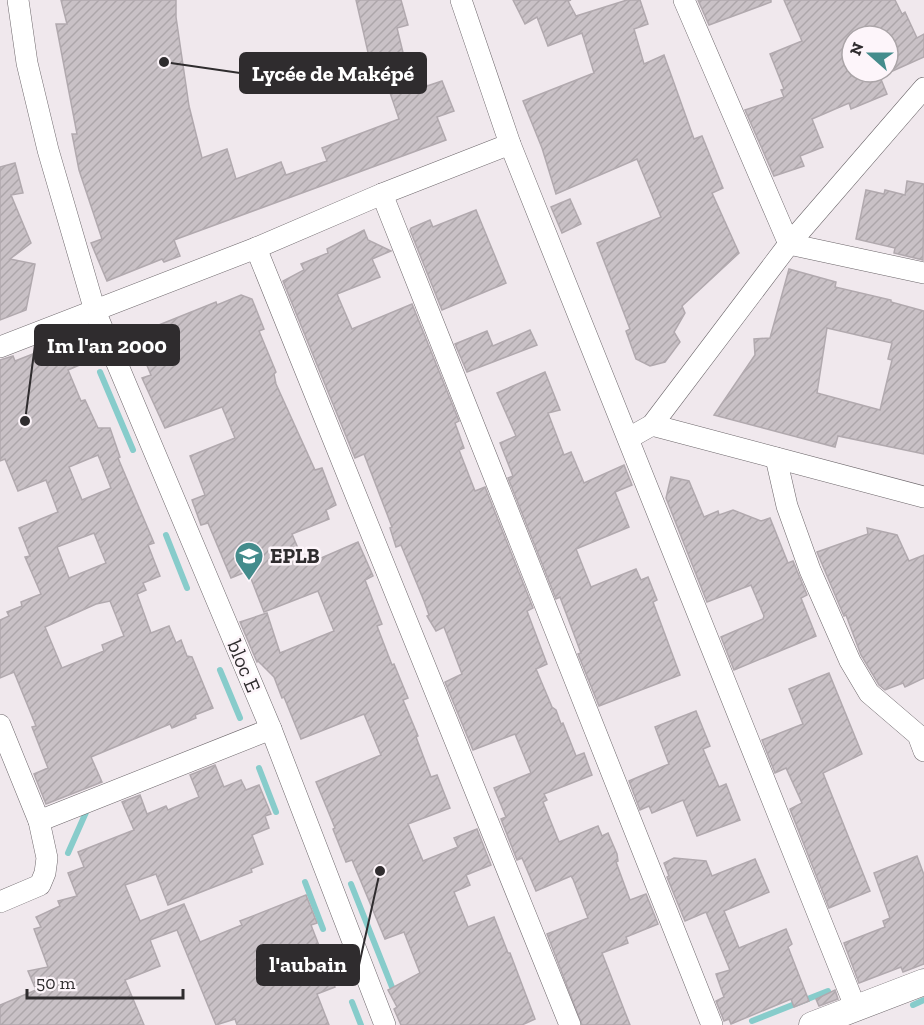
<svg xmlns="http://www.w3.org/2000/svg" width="924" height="1025" viewBox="0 0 924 1025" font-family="'Zilla Slab',serif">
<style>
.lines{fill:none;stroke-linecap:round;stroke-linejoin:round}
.stream{stroke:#87cccb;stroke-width:6}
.building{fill:url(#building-hatch);stroke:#b1a9ae;stroke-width:1.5;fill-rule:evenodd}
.minor-casing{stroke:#6c666a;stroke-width:22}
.tertiary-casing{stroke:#6c666a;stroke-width:27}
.minor{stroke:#fff;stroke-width:21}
.tertiary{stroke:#fff;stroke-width:26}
.labels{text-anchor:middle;stroke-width:5;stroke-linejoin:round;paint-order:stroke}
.poi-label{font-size:21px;font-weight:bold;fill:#2f2c2e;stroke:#fdf5fa;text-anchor:start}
.street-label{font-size:21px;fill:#2f2c2e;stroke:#fdf5fa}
.leader{fill:none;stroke:#2f2c2e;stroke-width:2}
.callout-dot{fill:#2f2c2e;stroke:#fdf5fa;stroke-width:2}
.callout{fill:#2f2c2e;stroke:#2f2c2e;stroke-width:2}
.callout-label{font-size:22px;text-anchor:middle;font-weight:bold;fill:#fff}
</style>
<defs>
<pattern id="building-hatch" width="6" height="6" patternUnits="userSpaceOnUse" patternTransform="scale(1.5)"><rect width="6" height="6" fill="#c9c1c6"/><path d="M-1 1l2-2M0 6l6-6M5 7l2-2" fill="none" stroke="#ada6aa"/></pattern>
</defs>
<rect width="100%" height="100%" fill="#f0e8ed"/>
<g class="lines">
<g class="stream">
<polyline points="38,342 52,340"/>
<polyline points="100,372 133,450"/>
<polyline points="166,535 187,588"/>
<polyline points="220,670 240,718"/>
<polyline points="259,768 276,812"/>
<polyline points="68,853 87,810"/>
<polyline points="305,882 323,929"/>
<polyline points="351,884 392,987"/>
<polyline points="352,1002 361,1025"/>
<polyline points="913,1005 924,1000"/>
<polyline points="752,1021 828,991"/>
</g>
</g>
<g class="building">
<polygon points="61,0 176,0 176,17 189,106 202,158 227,149 236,179 281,162 286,175 327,161 322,148 399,119 386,81 375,83 356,0 401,0 408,25 397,28 408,73 421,69 427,86 442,81 454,111 437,117 446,140 174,240 180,256 164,262 162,259 107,281 91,243 102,239 79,170 72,134 77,134 56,24 67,24"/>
<polygon points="513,0 571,0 568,1 576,16 627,0 640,0 648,24 634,29 644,64 664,55 694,139 702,136 723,188 712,193 739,253 682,306 685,313 674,332 680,342 665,362 650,366 636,359 626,331 630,329 597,243 661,217 637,159 556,194 542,148 523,101 594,73 582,33 548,46 537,17 525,24"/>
<polygon points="698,0 771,0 771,2 709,25"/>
<polygon points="784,0 895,0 902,14 905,12 917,38 924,34 924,57 888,73 888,36 852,36 852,72 878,72 887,94 851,109 849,103 812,119 823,147 800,156 804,166 774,176 745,110 784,97 781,90 784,89 770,54 802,41"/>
<polygon points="15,163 23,193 11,195 31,243 10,259 35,264 26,310 0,320 0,167"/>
<polygon points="907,181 924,184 923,260 894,253 895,248 856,239 866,190 884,194 885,190 905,195"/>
<polygon points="570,199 581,224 562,233 551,207"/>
<polygon points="476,210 506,283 442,310 410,230 411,228 430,220 433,227"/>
<polygon points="364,230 368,240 391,251 372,259 380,277 337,294 352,329 412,304 459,421 455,423 464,448 459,450 475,491 485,487 533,608 527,611 547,664 536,669 552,707 556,710 561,724 563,723 576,756 584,753 592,775 544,794 547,800 543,802 559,842 598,826 602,836 608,833 617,854 618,861 616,862 630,900 646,894 658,924 626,937 628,943 602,953 630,1025 582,1025 547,934 588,918 573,879 571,876 536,891 522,858 517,860 501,819 506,817 494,788 531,773 515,734 473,750 445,682 462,674 444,627 436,631 427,616 429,615 424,601 401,545 396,547 390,528 392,527 364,454 355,458 283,281 304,270 301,264 328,253 327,249"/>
<path d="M789,269L836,282L835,287L891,300V302L924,311V454L838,436L835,447L714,415L755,355L754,339L770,338ZM827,328L892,343L888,359L892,360L880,410L817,393Z"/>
<polygon points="241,295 252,299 264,329 259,331 276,372 274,374 276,384 315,470 322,468 336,505 326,510 329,519 292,534 305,565 358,542 373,576 365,580 382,624 377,626 392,665 394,664 408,698 403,700 418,736 416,737 431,777 437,775 450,808 408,824 423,861 458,847 454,838 477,829 491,865 466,875 470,885 454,892 468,927 494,917 508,953 510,953 535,1019 522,1025 401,1025 394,1009 397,1007 388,990 420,973 404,932 385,939 352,860 346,862 333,829 335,828 316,782 381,755 364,714 301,739 284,697 282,698 274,677 258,661 257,662 240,622 267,613 280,653 334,631 318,591 264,612 248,571 231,578 208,523 201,525 192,500 205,495 190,456 235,438 222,407 165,428 142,378 151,375 134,335 216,302 217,305"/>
<polygon points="530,330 537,345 467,372 455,344 487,331 493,346"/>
<path d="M64,348L81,356L78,360L82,364L68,370L81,401L85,400L98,428H110L120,457L118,458L154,543L148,545L160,576L143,583L146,590L137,594L151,633L169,626L176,643L181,640L187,656L192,657L213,708L195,715L196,718L172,728L170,724L91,757L102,782L46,804L34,774L48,768L32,727L36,726L14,672L0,678V620L9,616L7,612L22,606L21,602L41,594L25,557L30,556L19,528L58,512L46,480L18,491L5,459L0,461V360L13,356L15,361L43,350ZM98,455L111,488L82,500L69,467ZM94,533L106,563L69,578L57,547ZM110,601L124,636L102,645L104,651L62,668L45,627L96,604Z"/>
<polygon points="545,372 560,410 548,413 564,455 571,452 584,483 624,465 632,485 615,492 629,527 576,549 591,587 636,569 641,580 648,577 657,600 653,602 680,675 599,706 578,654 581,653 560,597 556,599 508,478 513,476 500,443 516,436 497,393"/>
<polygon points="671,477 689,481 704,517 718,511 719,515 733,510 761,521 770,518 788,563 793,561 807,595 801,598 816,636 734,670 721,637 763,619 764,616 751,585 707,602 666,498"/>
<polygon points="867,528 897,535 909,561 924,555 924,678 905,687 903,683 885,690 879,685 861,655 846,615 844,616 817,552 868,534"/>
<polygon points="829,673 862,754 823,773 870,891 829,908 790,809 802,803 786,768 775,773 762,740 803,724 789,689"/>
<polygon points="696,711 710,746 703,749 719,787 726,784 740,820 697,836 683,800 652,813 649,806 640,810 629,781 669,764 655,727"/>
<polygon points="215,765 224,787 241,780 246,790 259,785 271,814 265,816 269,828 252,835 263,864 251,869 252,872 168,905 156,874 125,885 140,921 184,904 200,942 242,925 240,921 306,895 317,923 311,925 335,987 317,994 329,1025 237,1025 235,1019 216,1025 177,930 150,940 160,966 125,980 144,1025 0,1025 0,1005 36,990 28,971 48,967 34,929 41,927 36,917 60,906 58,901 77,896 68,873 84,867 78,852 134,830 122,802 140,795 147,814 166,806 168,810 199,797 190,775"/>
<polygon points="917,856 924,875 924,964 903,972 901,967 859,983 844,943 885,927 883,921 890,918 874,873"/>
<polygon points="674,858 706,861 712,876 755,859 769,892 724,911 739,948 786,929 792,944 788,947 809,1001 794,1007 791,999 731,1024 729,1019 724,1021 716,1001 724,997 716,974 730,970 706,912 685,921 667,877 669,876 664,863"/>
<polygon points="835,990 838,999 819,1006 816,999"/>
</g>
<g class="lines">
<g class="minor-casing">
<g id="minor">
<polyline points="18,0 27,63 48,150 95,311 271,729 385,1025"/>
<polyline points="461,0 510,144 856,1009"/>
<polyline points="684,0 789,244 924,273"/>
<polyline points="382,194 712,1025"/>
<polyline points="256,248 570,1025"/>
<polyline points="0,347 256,248 382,194 510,144"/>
<polyline points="652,425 924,497"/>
<polyline points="629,438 652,425 789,244 924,88"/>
<polyline points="776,458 787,506 810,570 850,661 869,693 918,735 924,751"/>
<polyline points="0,725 39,821 47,858 45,873 40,885 0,902"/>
<polyline points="39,821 271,729"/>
</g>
</g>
<g class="tertiary-casing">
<polyline id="tertiary" points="812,1025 924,982"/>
</g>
<use href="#minor" class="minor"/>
<use href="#tertiary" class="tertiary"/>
</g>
<defs>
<g id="school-pin" transform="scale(1.5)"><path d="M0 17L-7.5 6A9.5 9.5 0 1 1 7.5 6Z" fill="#448c8c" stroke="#fdf5fa"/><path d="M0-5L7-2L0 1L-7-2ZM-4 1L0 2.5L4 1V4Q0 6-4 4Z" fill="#fff"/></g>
</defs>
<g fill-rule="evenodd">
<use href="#school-pin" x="249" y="556"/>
</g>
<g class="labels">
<g class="poi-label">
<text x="270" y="563">EPLB</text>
</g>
<g class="street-label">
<text transform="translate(244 666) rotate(67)" y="7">bloc E</text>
</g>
</g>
<path class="leader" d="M164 62L240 73M25 421L35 345M380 871L359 965"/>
<g class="callout-dot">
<circle cx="164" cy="62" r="6"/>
<circle cx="25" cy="421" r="6"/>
<circle cx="380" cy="871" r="6"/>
</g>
<g class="callout">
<rect x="240" y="53" width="186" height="40" rx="6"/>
<rect x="35" y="325" width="144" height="40" rx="6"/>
<rect x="257" y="945" width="102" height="40" rx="6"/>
</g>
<g class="callout-label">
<text x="333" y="81">Lycée de Maképé</text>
<text x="107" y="353">Im l'an 2000</text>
<text x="308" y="972">l'aubain</text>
</g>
<g transform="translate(870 54) rotate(291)"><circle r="28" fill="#fdf5fa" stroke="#aba5a8" stroke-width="1.5"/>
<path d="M0-4.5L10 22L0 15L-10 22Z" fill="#448c8c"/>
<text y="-9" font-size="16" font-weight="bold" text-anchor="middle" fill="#2f2c2e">N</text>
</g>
<path d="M27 989v9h156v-9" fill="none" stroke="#2f2c2e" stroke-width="3"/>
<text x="36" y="989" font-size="18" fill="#2f2c2e" stroke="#fdf5fa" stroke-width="4.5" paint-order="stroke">50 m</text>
</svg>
